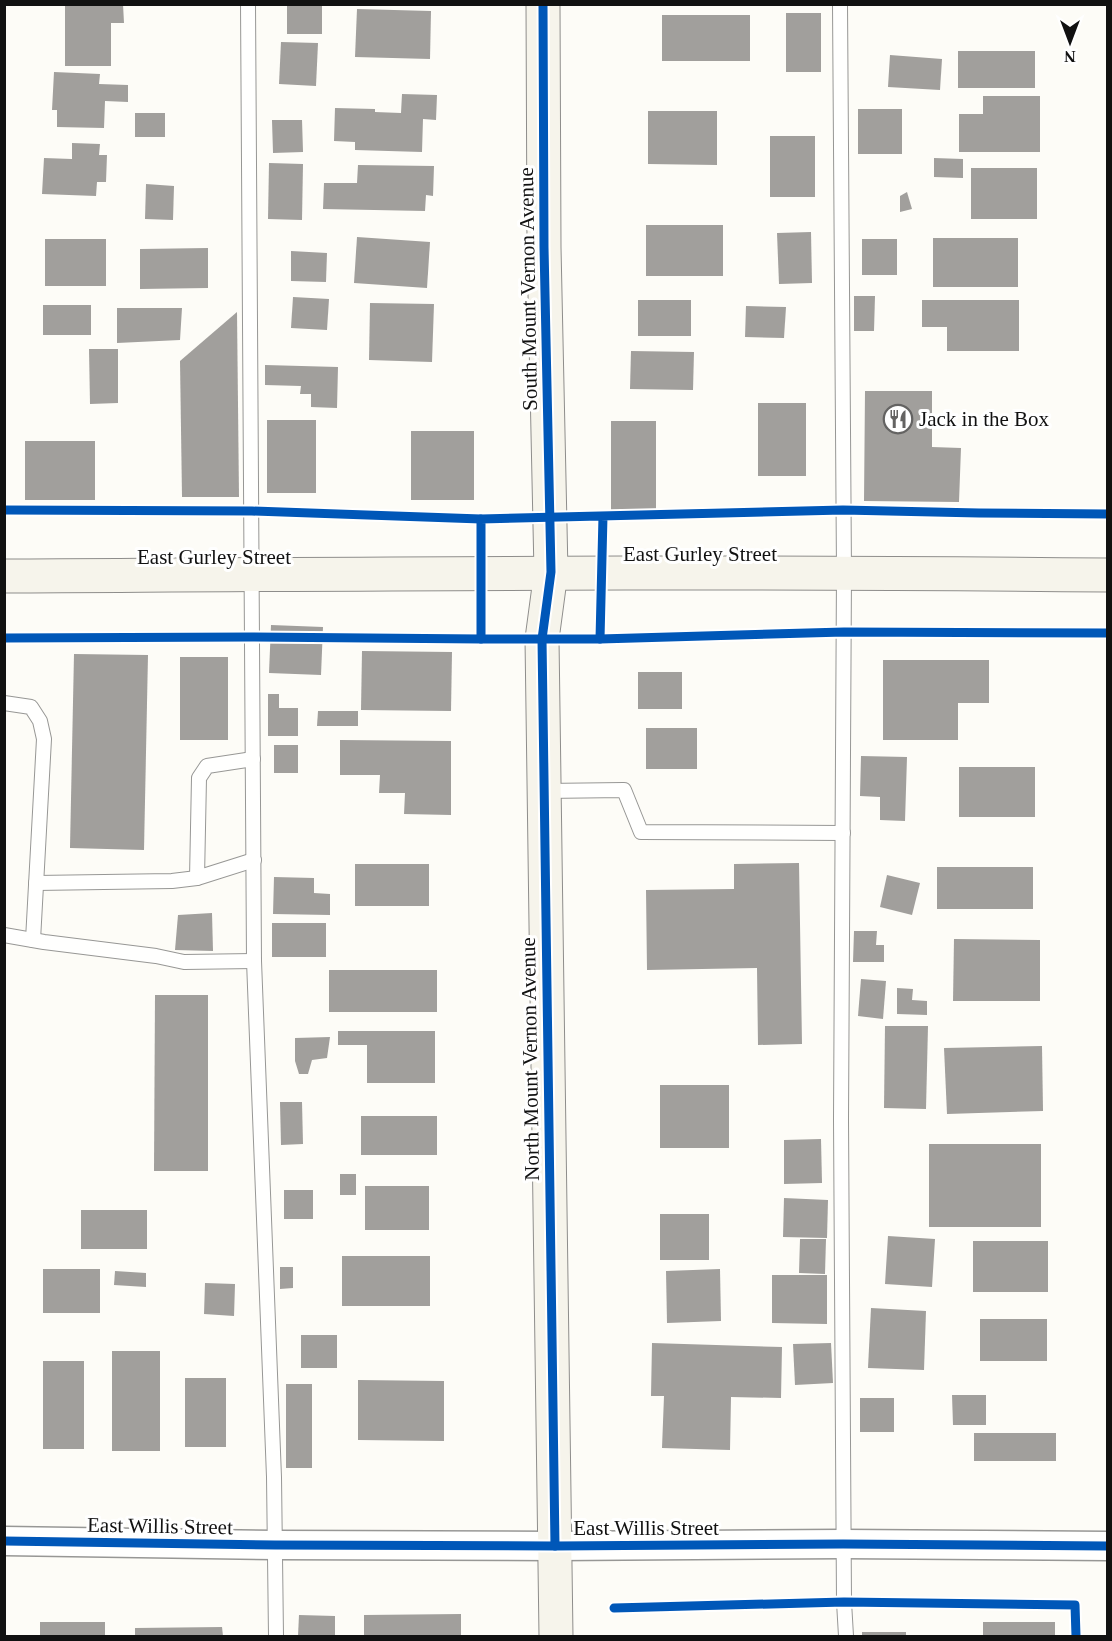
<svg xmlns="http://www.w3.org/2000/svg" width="1112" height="1641" viewBox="0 0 1112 1641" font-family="Georgia,serif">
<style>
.building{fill:#a19f9c}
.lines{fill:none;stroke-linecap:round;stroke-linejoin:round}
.lane-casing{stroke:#979795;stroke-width:16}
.street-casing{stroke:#979795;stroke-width:31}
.secondary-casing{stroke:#8e8d8b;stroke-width:35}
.lane{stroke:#fffffe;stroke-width:14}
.street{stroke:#fffffe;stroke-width:28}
.secondary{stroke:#f6f4eb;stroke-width:33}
.cycleway-casing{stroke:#fff;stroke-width:13}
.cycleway{stroke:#0057b8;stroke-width:9}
.labels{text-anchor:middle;stroke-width:6;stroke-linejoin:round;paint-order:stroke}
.street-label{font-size:21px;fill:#111;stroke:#fff}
.poi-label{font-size:21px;fill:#111;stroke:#fff;text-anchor:start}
</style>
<rect width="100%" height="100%" fill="#fdfcf7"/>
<g class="building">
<polygon points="65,4 123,4 124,23 111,23 111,66 65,66"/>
<rect x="287" y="4" width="35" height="30"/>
<polygon points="357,9 431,11 430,59 355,57"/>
<rect x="786" y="13" width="35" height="59"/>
<rect x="662" y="15" width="88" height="46"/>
<polygon points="281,42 318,43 316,86 279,84"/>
<rect x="958" y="51" width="77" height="37"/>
<polygon points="890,55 942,59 940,90 888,87"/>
<polygon points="54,72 100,74 99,84 128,85 128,102 105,101 104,128 57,127 57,110 52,110"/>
<polygon points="402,94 437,95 436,120 423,119 422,152 355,150 355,142 334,141 335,108 375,109 375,112 401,113"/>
<polygon points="983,96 1040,96 1040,152 959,152 959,114 983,114"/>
<rect x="858" y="109" width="44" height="45"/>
<polygon points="648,111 717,111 717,165 648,164"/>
<rect x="135" y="113" width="30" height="24"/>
<polygon points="272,120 302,120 303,152 273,153"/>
<rect x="770" y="136" width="45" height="61"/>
<polygon points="72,143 100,144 99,155 107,155 106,182 97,182 96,196 42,194 44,158 72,159"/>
<polygon points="934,158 963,159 963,178 934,177"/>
<polygon points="269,163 303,164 302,220 268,219"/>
<polygon points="358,165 434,166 433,196 426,195 425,211 323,209 324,183 357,183"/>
<rect x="971" y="168" width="66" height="51"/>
<polygon points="146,184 174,186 173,220 145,219"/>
<polygon points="907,192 912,209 900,212 900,196"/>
<rect x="646" y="225" width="77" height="51"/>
<polygon points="811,232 812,283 779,284 777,233"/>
<polygon points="357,237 430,242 427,288 354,283"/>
<rect x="933" y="238" width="85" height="49"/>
<rect x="45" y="239" width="61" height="47"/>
<rect x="862" y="239" width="35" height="36"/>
<polygon points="208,248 208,288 140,289 140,249"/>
<polygon points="291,251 327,253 326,282 291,281"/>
<polygon points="854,296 875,296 874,331 854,331"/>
<polygon points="293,297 329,299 327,330 291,328"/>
<rect x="638" y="300" width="53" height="36"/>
<polygon points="922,300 1019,300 1019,351 947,351 947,327 922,327"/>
<polygon points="370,303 434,304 432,362 369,360"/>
<rect x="43" y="305" width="48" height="30"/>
<polygon points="746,306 786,307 784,338 745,337"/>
<polygon points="117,308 182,308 180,340 117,343"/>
<polygon points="237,312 239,497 182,497 180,361"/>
<polygon points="89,349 118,349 118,403 90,404"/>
<polygon points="631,351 694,352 693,390 630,389"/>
<polygon points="265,365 338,367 337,408 311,407 311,394 300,394 301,386 265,385"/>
<polygon points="865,391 932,391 932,447 961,448 959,502 864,501"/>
<rect x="758" y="403" width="48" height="73"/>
<rect x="267" y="420" width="49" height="73"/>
<rect x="611" y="421" width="45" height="89"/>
<rect x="411" y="431" width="63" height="69"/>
<rect x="25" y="441" width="70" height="59"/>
<polygon points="271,625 323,627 321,675 269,673"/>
<polygon points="362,651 452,652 451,711 361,710"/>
<polygon points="74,654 148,655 144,850 70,848"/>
<rect x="180" y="657" width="48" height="83"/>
<polygon points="883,660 989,660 989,703 958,703 958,740 883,740"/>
<rect x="638" y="672" width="44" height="37"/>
<polygon points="268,694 279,694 279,708 298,708 298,736 268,736"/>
<polygon points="318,711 358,711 358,726 317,726"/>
<rect x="646" y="728" width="51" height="41"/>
<polygon points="340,740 451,741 451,815 404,814 405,793 379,793 380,775 340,775"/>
<rect x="274" y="745" width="24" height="28"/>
<polygon points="861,756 907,757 905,821 880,820 880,797 860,796"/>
<rect x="959" y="767" width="76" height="50"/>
<polygon points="799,863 802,1044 758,1045 757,968 647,970 646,890 734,889 734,864"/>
<rect x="355" y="864" width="74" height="42"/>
<rect x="937" y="867" width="96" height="42"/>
<polygon points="887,875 920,883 912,915 880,907"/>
<polygon points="274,877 314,878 314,893 330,894 330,915 273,914"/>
<polygon points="212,913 213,951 175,950 178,915"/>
<rect x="272" y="923" width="54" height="34"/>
<polygon points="854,931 877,931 876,945 884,945 884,962 853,962"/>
<polygon points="954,939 1040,940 1040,1001 953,1001"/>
<rect x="329" y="970" width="108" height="42"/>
<polygon points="861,979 886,981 883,1019 858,1016"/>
<polygon points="897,988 913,989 912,1000 927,1001 927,1015 897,1014"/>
<polygon points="155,995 208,995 208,1171 154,1171"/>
<polygon points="885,1026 928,1026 926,1109 884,1108"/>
<polygon points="338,1031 435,1031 435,1083 367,1083 367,1045 338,1045"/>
<polygon points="330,1037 327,1058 312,1060 308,1074 299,1074 295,1061 295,1038"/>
<polygon points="1042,1046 1043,1111 947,1114 944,1048"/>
<rect x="660" y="1085" width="69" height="63"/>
<polygon points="280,1102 302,1102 303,1144 281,1145"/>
<rect x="361" y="1116" width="76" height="39"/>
<polygon points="821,1139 822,1183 784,1184 784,1140"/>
<rect x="929" y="1144" width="112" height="83"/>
<rect x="340" y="1174" width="16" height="21"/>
<rect x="365" y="1186" width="64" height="44"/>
<rect x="284" y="1190" width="29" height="29"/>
<polygon points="784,1198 828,1200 827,1238 783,1237"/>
<rect x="81" y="1210" width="66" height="39"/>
<rect x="660" y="1214" width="49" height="46"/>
<polygon points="888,1236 935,1239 932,1287 885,1284"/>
<polygon points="800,1239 826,1239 825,1274 799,1273"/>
<rect x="973" y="1241" width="75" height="51"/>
<rect x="342" y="1256" width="88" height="50"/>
<polygon points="280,1267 293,1267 293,1288 280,1289"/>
<rect x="43" y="1269" width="57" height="44"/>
<polygon points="720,1269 721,1321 667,1323 666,1271"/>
<polygon points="115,1271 146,1273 146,1287 114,1285"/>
<polygon points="772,1275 827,1275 827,1324 772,1323"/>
<polygon points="205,1283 235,1284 234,1316 204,1314"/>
<polygon points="871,1308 926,1311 924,1370 868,1368"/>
<rect x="980" y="1319" width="67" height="42"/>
<rect x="301" y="1335" width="36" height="33"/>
<polygon points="652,1343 782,1347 781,1398 731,1397 730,1450 662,1448 664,1396 651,1396"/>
<polygon points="831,1343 833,1383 795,1385 793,1344"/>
<rect x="112" y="1351" width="48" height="100"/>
<rect x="43" y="1361" width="41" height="88"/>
<rect x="185" y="1378" width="41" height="69"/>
<polygon points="358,1380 444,1381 444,1441 358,1440"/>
<rect x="286" y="1384" width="26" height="84"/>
<polygon points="952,1395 986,1395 986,1425 953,1425"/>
<rect x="860" y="1398" width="34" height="34"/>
<rect x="974" y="1433" width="82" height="28"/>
<polygon points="461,1614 461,1636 364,1636 364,1615"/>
<polygon points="299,1615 335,1616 335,1636 298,1636"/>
<rect x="40" y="1622" width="65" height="14"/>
<rect x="983" y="1622" width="72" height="14"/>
<polygon points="222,1627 223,1636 135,1636 135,1628"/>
<rect x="862" y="1632" width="44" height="4"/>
</g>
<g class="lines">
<g class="lane-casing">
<g id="lane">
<polyline points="248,4 254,961 274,1477 276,1636"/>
<polyline points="840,4 844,572 841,1120 844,1602 846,1636"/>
<polyline points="4,703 31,707 40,721 44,739 33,940"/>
<polyline points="253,759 207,766 199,778 197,878 254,860"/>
<polyline points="544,791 624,790 641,832 843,833"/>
<polyline points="36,883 172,881 197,878"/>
<polyline points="4,935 44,942 156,956 184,962 254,961"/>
</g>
</g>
<g class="street-casing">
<polyline id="street" points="4,1541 275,1545 555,1546 843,1544 1108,1546"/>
</g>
<g class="secondary-casing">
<g id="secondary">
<polyline points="543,4 544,247 551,572 542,639 556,1636"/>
<path d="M4,576C372,574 740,571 1108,575"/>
</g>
</g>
<use href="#lane" class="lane"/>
<use href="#street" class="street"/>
<use href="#secondary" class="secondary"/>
<g class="cycleway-casing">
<g id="cycleway">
<polyline points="543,4 544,247 551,572 542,639 555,1546"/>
<polyline points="4,510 252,511 481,519"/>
<polyline points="603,516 600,639 481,639 481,519 843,510 979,513 1108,514"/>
<polyline points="4,638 252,637 481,639"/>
<polyline points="600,639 844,632 1108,633"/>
<polyline points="4,1541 275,1545 555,1546 843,1544 1108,1546"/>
<polyline points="614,1608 844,1602 1075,1605 1076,1636"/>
</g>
</g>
<use href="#cycleway" class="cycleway"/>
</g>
<defs>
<g id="restaurant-ring" transform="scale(1.5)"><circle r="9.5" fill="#fff" stroke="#646362" stroke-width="1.5"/><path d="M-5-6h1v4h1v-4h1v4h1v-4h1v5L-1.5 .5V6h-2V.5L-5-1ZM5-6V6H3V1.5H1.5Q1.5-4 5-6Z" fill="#646362"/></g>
</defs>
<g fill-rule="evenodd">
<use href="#restaurant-ring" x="898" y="419"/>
</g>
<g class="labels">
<g class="street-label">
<text transform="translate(528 289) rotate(-91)" y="7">South Mount Vernon Avenue</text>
<text x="700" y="561">East Gurley Street</text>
<text x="214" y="564">East Gurley Street</text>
<text transform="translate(530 1059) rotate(-91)" y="7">North Mount Vernon Avenue</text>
<text transform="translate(160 1526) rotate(1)" y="7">East Willis Street</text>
<text x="646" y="1535">East Willis Street</text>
</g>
<g class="poi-label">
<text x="919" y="426">Jack in the Box</text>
</g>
</g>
<rect width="1112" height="1641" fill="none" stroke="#111111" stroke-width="12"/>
<g transform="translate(1070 42) rotate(180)" stroke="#ffffff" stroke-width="4.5" paint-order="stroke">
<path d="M0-4.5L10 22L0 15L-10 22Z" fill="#111111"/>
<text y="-9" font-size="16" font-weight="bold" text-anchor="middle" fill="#111111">N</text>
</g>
</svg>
